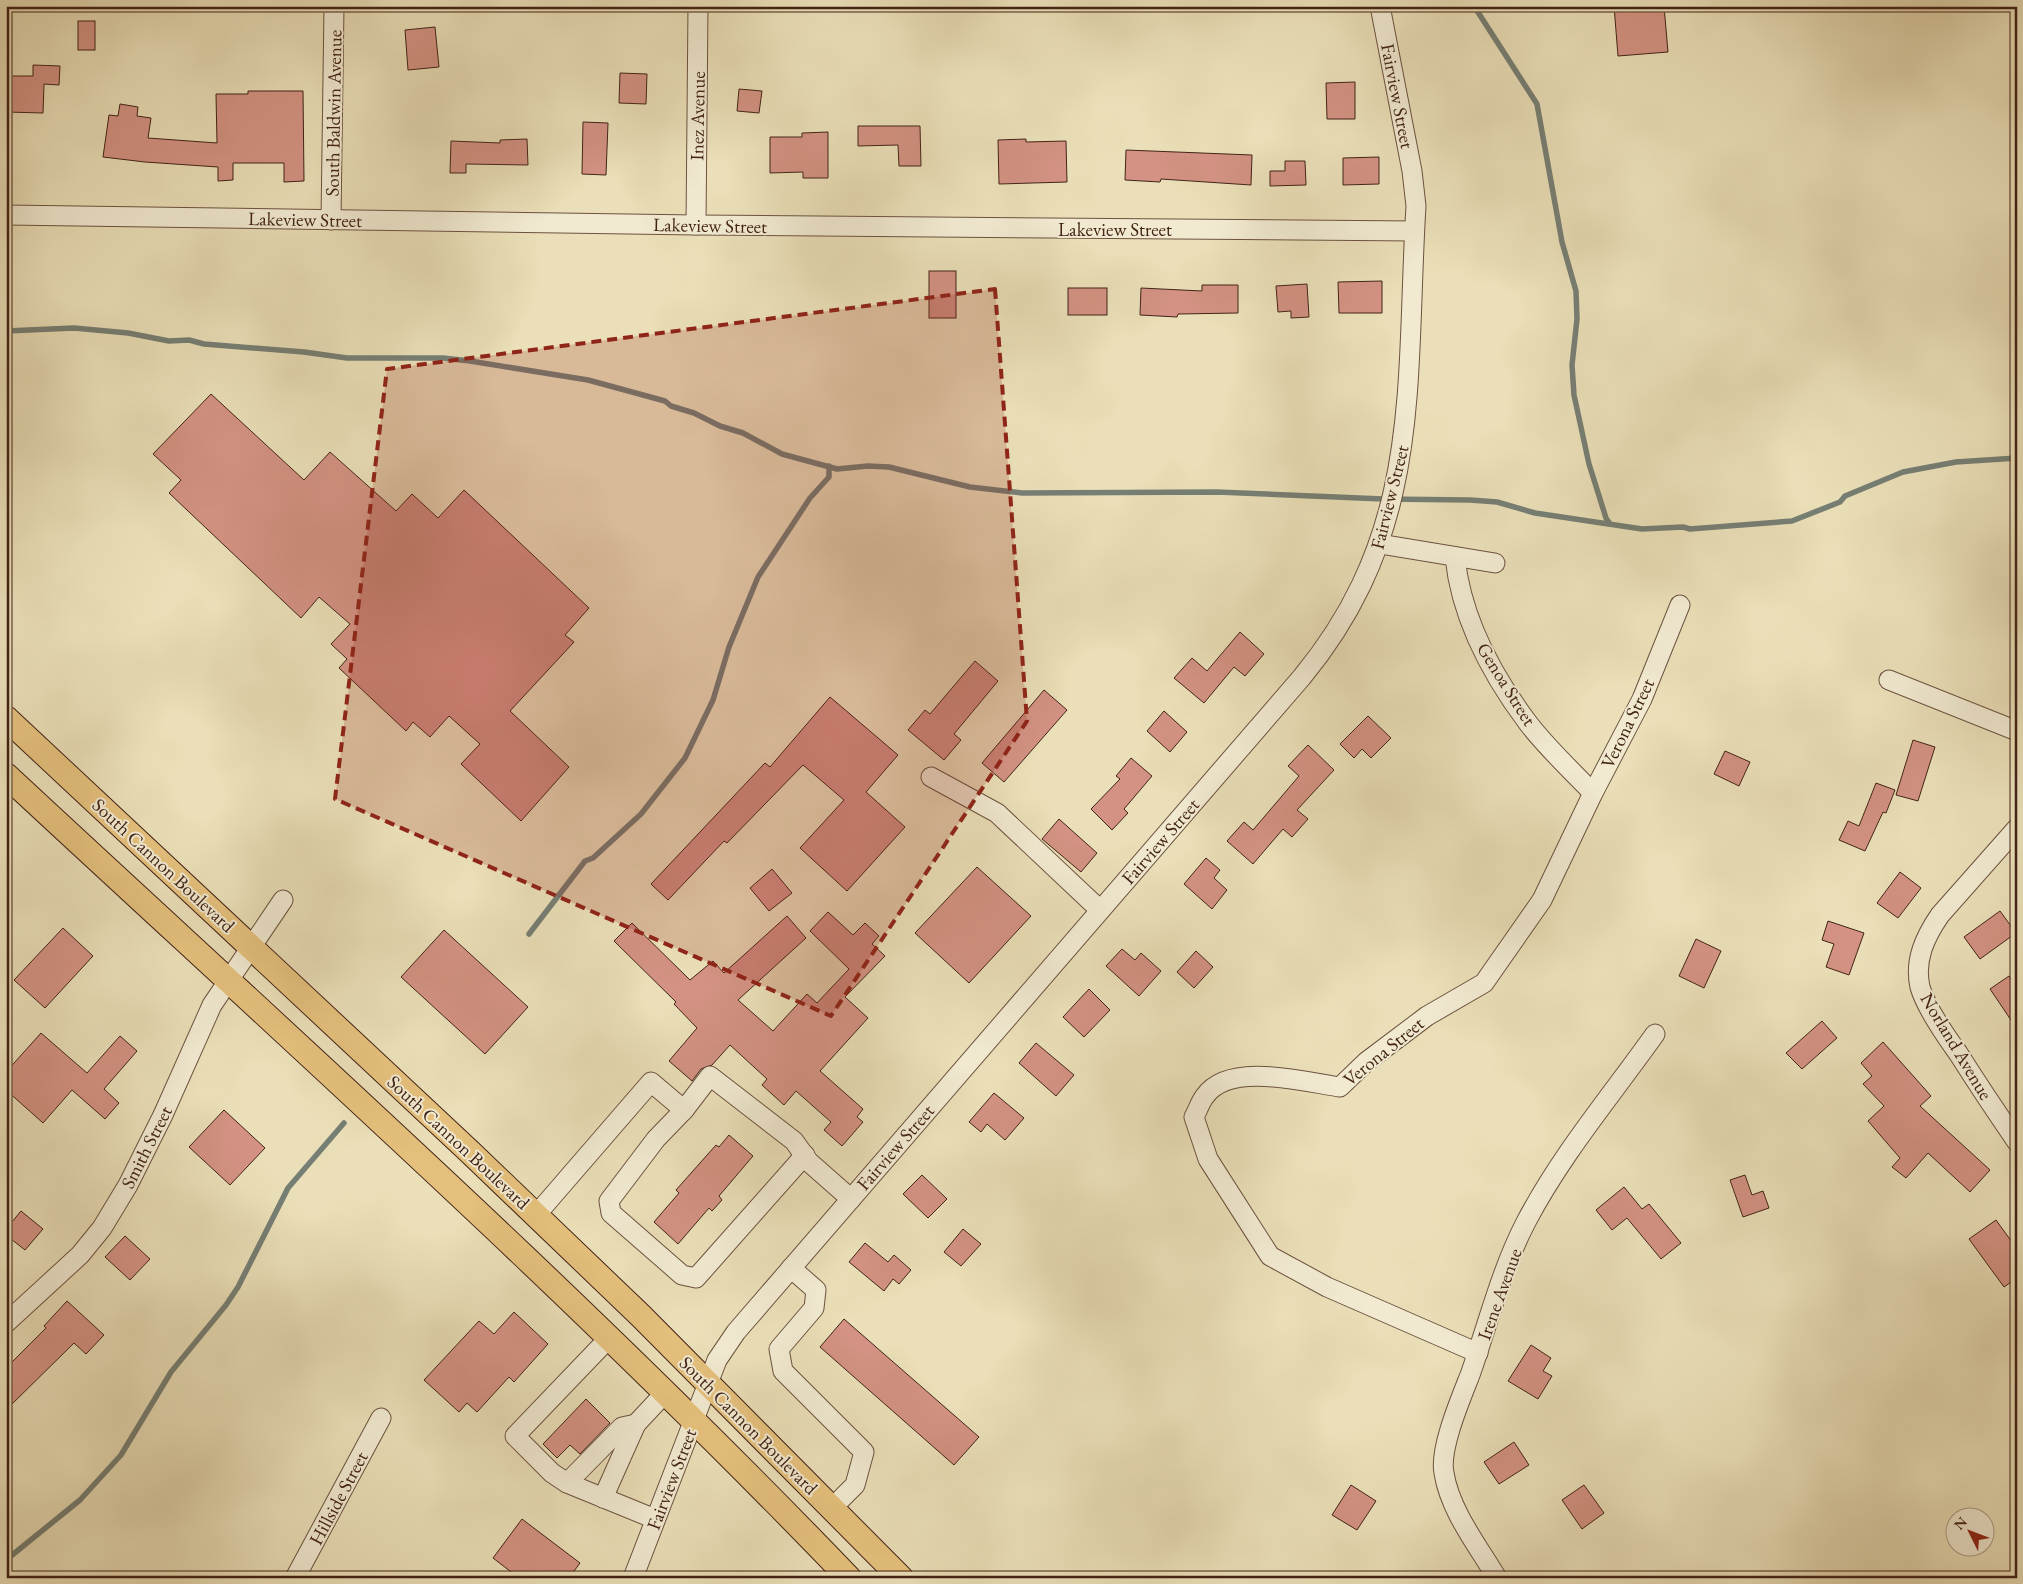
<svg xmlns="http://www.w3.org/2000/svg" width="2023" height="1584" viewBox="0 0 2023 1584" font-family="'EB Garamond',serif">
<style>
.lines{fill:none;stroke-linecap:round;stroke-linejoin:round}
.stream{stroke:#767f74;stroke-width:5.5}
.building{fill:#d39283;stroke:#422317}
.minor-casing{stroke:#6c523f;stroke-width:21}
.major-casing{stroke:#422317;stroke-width:26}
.minor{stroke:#f1ead1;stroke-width:19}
.major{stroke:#e5c07c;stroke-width:24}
.marked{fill:#8f2418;fill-opacity:0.2;stroke:#8f2418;stroke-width:4;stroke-dasharray:10 6;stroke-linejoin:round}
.labels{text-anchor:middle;stroke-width:4;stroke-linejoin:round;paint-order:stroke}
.street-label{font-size:19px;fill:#422317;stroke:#f1ead1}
</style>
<rect width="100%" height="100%" fill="#eadfb8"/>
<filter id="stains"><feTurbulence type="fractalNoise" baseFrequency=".004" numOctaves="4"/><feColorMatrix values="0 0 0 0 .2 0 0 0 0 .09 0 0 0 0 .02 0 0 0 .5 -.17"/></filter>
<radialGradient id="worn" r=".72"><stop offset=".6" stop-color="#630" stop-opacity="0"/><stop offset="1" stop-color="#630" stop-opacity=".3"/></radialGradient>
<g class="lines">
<g class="stream">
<polyline points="1474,6 1537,104 1562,242 1576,291 1577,319 1572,365 1574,395 1589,464 1606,518 1610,524"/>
<polyline points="6,331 74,328 128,333 169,341 189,340 204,344 304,352 347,358 443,358 470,361 588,380 665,401 671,406 694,413 720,426 743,433 782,454 837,469 868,466 889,467 970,487 1022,493 1217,492 1383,499 1470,500 1497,502 1535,513 1642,529 1683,527 1690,529 1792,521 1840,502 1845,496 1903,472 1956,462 2017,458"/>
<polyline points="529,934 585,861 593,858 641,814 685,758 713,700 729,647 758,577 810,498 829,477 829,466"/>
<polyline points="6,1560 80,1500 121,1455 171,1372 226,1305 238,1287 288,1188 344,1123"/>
</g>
</g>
<g class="building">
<polygon points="1614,6 1664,6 1668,52 1618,56"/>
<rect x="78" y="21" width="17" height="29"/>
<polygon points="435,27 439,67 408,70 405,30"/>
<polygon points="33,65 60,66 59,85 44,84 43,113 6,112 6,76 33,76"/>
<polygon points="620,73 647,74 646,104 619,103"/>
<polygon points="1355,82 1355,119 1327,119 1326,83"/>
<polygon points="739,89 762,91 759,113 737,111"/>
<polygon points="248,91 303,91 304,181 284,182 284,163 233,163 233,180 218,181 218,167 145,162 103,157 109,115 118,116 120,104 138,107 137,116 151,118 148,138 217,143 216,94 248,94"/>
<polygon points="583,122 608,123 606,175 582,174"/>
<polygon points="858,126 920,126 921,166 899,166 898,145 858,146"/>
<polygon points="828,132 828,178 803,178 803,172 770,173 770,137 802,137 802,133"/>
<polygon points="527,139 528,165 466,164 466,173 450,173 451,141 500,143 500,140"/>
<polygon points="1026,139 1026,142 1066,141 1067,182 999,184 998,140"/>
<polygon points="1126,150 1252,155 1251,185 1161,179 1160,182 1125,180"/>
<polygon points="1379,157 1379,184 1343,185 1343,158"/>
<polygon points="1285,161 1305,161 1306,185 1270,186 1270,171 1285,171"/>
<rect x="929" y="271" width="27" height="47"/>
<polygon points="1382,281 1382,313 1339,313 1338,282"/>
<polygon points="1307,284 1309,317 1291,318 1291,311 1278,312 1276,286"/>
<polygon points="1202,285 1238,285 1238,313 1178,314 1177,317 1140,315 1141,288 1202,291"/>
<rect x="1068" y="288" width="39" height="27"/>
<polygon points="211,394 304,480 330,452 396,511 412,494 438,518 464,490 589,608 565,635 574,642 510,711 569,767 521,821 461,764 480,744 449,716 430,737 413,722 406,731 339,668 347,659 331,644 350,624 319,597 301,618 169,493 181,480 153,454"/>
<polygon points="1240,632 1264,654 1245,676 1234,667 1204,703 1174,678 1192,658 1207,671"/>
<polygon points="975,661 998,681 954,734 961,740 944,760 908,730 925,710 930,714"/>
<polygon points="1044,690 1067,710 1004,782 982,763"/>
<polygon points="830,697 898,755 866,792 905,827 847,891 800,848 844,800 803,765 727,843 724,841 668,900 651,884 765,763 770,767"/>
<polygon points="1164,711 1187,732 1170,752 1147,731"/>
<polygon points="1368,716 1391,738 1371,758 1362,749 1354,758 1340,744"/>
<polygon points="1913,740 1935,747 1918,801 1896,795"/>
<polygon points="1308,745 1334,770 1297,810 1308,819 1292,837 1283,829 1253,864 1227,841 1244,822 1253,830 1299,776 1288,766"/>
<polygon points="1725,751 1750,762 1739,786 1714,774"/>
<polygon points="1131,758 1152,776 1124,809 1128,813 1112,830 1091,809 1120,779 1116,776"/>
<polygon points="1876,783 1895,790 1886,813 1883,812 1865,851 1839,840 1848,821 1859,826"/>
<polygon points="1059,819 1097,853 1081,872 1042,839"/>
<polygon points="1206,858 1220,870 1214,878 1227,890 1212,909 1184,884"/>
<polygon points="977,867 1031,916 969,983 915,933"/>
<polygon points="772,869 792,893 769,911 750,888"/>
<polygon points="1900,872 1921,888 1898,918 1877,903"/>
<polygon points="2000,911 2016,933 1980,959 1964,937"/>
<polygon points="828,912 853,935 865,923 879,936 872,944 885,956 845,997 868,1018 820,1071 863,1109 857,1117 863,1122 842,1146 824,1130 831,1122 796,1091 784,1105 762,1085 767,1079 730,1045 712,1065 701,1069 692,1081 669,1061 697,1028 674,1004 676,1002 614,941 632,923 690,980 713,961 724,973 787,916 806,938 738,1000 773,1031 807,994 817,1003 849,969 810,931"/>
<polygon points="1828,921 1864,933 1849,975 1826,967 1834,944 1822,940"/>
<polygon points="63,928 93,956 45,1008 14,980"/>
<polygon points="444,930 528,1007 485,1054 401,977"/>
<polygon points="1696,939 1721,951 1704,988 1679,976"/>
<polygon points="1122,949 1135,960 1141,953 1161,971 1139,996 1106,966"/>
<polygon points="1196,951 1213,967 1194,988 1177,972"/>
<polygon points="2009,976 2017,988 2017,1029 1990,989"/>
<polygon points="1089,989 1110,1010 1084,1037 1063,1017"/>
<polygon points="1822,1021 1837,1038 1802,1069 1786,1053"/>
<polygon points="41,1033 87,1073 120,1036 137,1051 104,1089 119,1103 105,1119 72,1090 43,1123 6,1090 6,1072"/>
<polygon points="1883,1042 1931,1096 1920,1106 1990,1170 1970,1192 1928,1153 1906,1178 1892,1167 1900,1158 1868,1121 1884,1106 1863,1084 1872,1076 1861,1063"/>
<polygon points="1036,1043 1074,1075 1056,1096 1019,1063"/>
<polygon points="994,1093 1024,1118 1005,1140 987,1124 981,1132 969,1122"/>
<polygon points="224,1110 265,1148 230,1185 189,1147"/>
<polygon points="729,1135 753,1156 719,1196 722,1200 712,1211 709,1208 678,1244 654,1222 679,1193 676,1190 716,1145 719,1147"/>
<polygon points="922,1175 947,1199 928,1218 903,1194"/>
<polygon points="1745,1175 1752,1195 1763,1191 1769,1208 1743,1217 1730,1180"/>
<polygon points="1624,1187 1642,1209 1649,1204 1681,1243 1661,1259 1627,1218 1612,1230 1596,1210"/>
<polygon points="21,1211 43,1229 25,1250 6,1235 6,1229"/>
<polygon points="1996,1220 2017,1249 2017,1278 2004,1287 1969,1239"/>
<polygon points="963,1229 981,1244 961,1266 944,1252"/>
<polygon points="125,1236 150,1259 130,1280 105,1257"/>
<polygon points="865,1243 888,1262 894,1255 911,1270 899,1284 893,1279 884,1291 849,1262"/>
<polygon points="67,1301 104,1335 86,1354 74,1343 6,1410 6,1368 46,1328 44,1326"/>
<polygon points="514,1312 548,1344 514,1382 509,1377 477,1412 467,1403 459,1412 424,1380 479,1321 494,1334"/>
<polygon points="844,1319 979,1437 954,1465 820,1347"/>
<polygon points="1531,1345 1551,1358 1543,1371 1552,1376 1538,1399 1508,1381"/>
<polygon points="586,1399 610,1423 580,1454 570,1445 557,1458 543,1444"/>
<polygon points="1514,1442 1529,1465 1499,1484 1484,1462"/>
<polygon points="1351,1485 1376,1501 1357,1530 1332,1515"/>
<polygon points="1584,1485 1604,1513 1582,1529 1562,1500"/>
<polygon points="522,1519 580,1563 569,1578 519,1578 493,1558"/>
</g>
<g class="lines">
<g class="minor-casing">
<g id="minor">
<polyline points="6,215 696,225 1414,231"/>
<polyline points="331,220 334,6"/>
<polyline points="696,225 698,6"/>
<polyline points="1380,544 1495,563"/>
<path d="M1455,557C1461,617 1492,675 1528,723C1547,748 1571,770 1593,793"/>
<polyline points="1889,680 2017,731"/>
<polyline points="931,777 997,813 1100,910"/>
<path d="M2017,828L1940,915C1925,937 1914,960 1920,987C1926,1008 1945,1035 1958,1053C1977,1083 1997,1113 2017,1142"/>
<polyline points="684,1110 656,1139 609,1201 611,1213 682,1275 696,1278 805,1155"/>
<polyline points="536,1215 651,1082 684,1110 710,1076 794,1141 809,1162 851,1199"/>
<polyline points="791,1268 816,1290 814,1308 779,1349 783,1371 864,1452 855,1485 832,1508"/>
<polyline points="6,1323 80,1255 102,1228 128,1185 163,1115 212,1005 283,900"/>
<polyline points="609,1338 515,1436 552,1473 567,1483 655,1519"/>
<path d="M1478,1353L1327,1287L1270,1256L1208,1159L1194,1117C1198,1110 1200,1102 1205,1096C1229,1061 1305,1082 1340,1087L1366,1062L1427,1016L1484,983L1542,900L1593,793L1642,699L1680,605"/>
<polyline points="567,1483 622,1427 636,1424"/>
<polyline points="603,1498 636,1424 665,1393"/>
<polyline points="295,1578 381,1418"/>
<path d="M633,1578L717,1360L736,1332L1302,677C1424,529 1405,384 1416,206L1412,171L1380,6"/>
<path d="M1497,1578C1478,1546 1450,1511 1444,1473C1439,1449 1461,1398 1470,1375C1488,1324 1501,1270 1526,1222C1561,1155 1611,1096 1655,1034"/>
</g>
</g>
<g class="major-casing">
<g id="major">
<polyline points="6,718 471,1153 641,1316 901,1578"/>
<path d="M6,775C290,1039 580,1298 849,1578"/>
</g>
</g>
<use href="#minor" class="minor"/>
<use href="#major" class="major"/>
</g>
<path class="marked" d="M995,289L1027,721L831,1016L335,799L387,369Z"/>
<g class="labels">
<g class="street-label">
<text transform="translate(1398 96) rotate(79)" y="7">Fairview Street</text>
<text transform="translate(333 113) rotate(-89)" y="7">South Baldwin Avenue</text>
<text transform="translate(697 116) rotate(-89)" y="7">Inez Avenue</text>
<text transform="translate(305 219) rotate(1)" y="7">Lakeview Street</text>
<text transform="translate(710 225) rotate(1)" y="7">Lakeview Street</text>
<text x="1115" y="236">Lakeview Street</text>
<text transform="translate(1389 497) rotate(-76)" y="7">Fairview Street</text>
<text transform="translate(1507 684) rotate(58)" y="7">Genoa Street</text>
<text transform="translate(1627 723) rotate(-64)" y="7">Verona Street</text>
<text transform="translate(1160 841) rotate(-49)" y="7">Fairview Street</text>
<text transform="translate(164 865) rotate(43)" y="7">South Cannon Boulevard</text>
<text transform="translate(1957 1046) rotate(59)" y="7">Norland Avenue</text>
<text transform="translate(1383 1051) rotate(-39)" y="7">Verona Street</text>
<text transform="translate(459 1142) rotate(43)" y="7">South Cannon Boulevard</text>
<text transform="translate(146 1147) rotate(-63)" y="7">Smith Street</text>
<text transform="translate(895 1147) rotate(-49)" y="7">Fairview Street</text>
<text transform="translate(1499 1294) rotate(-70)" y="7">Irene Avenue</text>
<text transform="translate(749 1425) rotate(45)" y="7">South Cannon Boulevard</text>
<text transform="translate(671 1479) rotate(-69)" y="7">Fairview Street</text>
<text transform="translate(338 1498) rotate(-62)" y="7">Hillside Street</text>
</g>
</g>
<rect width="2023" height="1584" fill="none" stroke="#eadfb8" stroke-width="25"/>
<rect x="8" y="8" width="2008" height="1569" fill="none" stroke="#422317" stroke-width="2.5"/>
<rect x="12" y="12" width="1998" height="1559" fill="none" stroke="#422317"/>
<g transform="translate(1970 1532) rotate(312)"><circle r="24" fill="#f1ead1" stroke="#ab9a87"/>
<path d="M0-4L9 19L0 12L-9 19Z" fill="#8f2418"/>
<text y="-8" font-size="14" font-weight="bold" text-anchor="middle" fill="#422317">N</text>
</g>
<rect width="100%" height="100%" filter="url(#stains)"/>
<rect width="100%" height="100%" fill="url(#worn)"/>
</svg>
